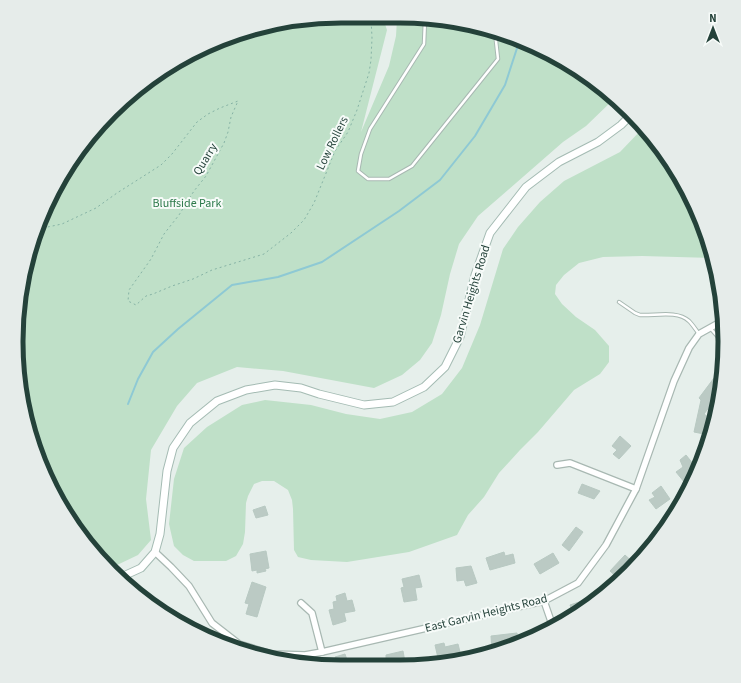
<svg xmlns="http://www.w3.org/2000/svg" width="741" height="683" viewBox="0 0 741 683" font-family="'Source Sans 3',sans-serif">
<style>
.green{fill:#bfe0c8}
.lines{fill:none;stroke-linecap:round;stroke-linejoin:round}
.stream{stroke:#8ec9d4;stroke-width:2}
.building{fill:#bbcac4;stroke:#b8c9c2}
.lane-casing{stroke:#a8b8b2;stroke-width:4.5}
.street-casing{stroke:#a8b8b2;stroke-width:8}
.secondary-casing{stroke:#a4bbb3;stroke-width:9}
.path{stroke:#86b3a5;stroke-width:1;stroke-dasharray:2 3;stroke-linecap:butt}
.lane{stroke:#fff;stroke-width:2.5}
.street{stroke:#fff;stroke-width:5.5}
.secondary{stroke:#fff;stroke-width:7}
.labels{text-anchor:middle;stroke-width:4;stroke-linejoin:round;paint-order:stroke}
.street-label{font-size:12px;fill:#24423a;stroke:#f7fbf9}
.park-label{font-size:12px;fill:#2d7a4b;stroke:#f7fbf9}
.rim{fill:none;stroke:#24423a;stroke-width:5}
</style>
<rect width="100%" height="100%" fill="#e6efeb"/>
<g class="green">
<polygon points="342,16 383,18 387,30 361,132 389,66 396,36 397,19 463,22 524,41 581,71 614,99 586,126 563,142 478,216 459,244 450,274 441,315 432,343 420,360 402,375 374,388 283,371 237,367 197,383 177,406 151,450 146,499 151,540 138,555 117,565 107,566 71,523 41,466 22,405 17,320 27,257 50,197 97,127 144,83 198,49 278,22"/>
<polygon points="643,128 670,161 700,217 713,258 642,256 603,257 579,263 564,275 556,285 555,294 562,304 576,317 595,330 609,346 609,362 600,374 574,390 538,432 520,450 499,473 484,497 468,515 457,535 409,552 347,562 311,560 298,557 294,550 293,509 292,500 288,490 274,481 262,481 254,484 248,496 246,503 245,532 243,544 236,556 226,561 194,561 183,555 174,546 169,524 174,479 184,448 207,427 242,405 265,400 311,405 346,414 380,419 412,412 442,394 462,368 480,325 503,249 518,227 540,202 564,181 620,152"/>
</g>
<g class="lines">
<polyline class="stream" points="128,404 138,379 153,352 178,329 232,285 278,277 322,262 399,211 440,180 475,136 505,85 520,39"/>
</g>
<g class="building">
<polygon points="714,378 721,383 720,393 704,414 708,417 704,434 694,432 701,400 699,398"/>
<polygon points="620,436 631,446 619,459 613,454 617,450 612,446"/>
<polygon points="686,455 698,470 695,475 685,483 676,472 683,467 680,460"/>
<polygon points="582,484 600,491 594,499 578,493"/>
<polygon points="661,486 670,499 656,509 649,500 655,497 652,493"/>
<polygon points="265,506 268,515 256,518 253,510"/>
<polygon points="576,527 583,532 569,551 562,545"/>
<polygon points="266,551 269,568 265,569 266,571 257,573 257,570 252,571 250,554"/>
<polygon points="504,552 505,556 513,554 515,563 490,570 486,558"/>
<polygon points="553,553 559,563 540,574 534,564"/>
<polygon points="625,555 635,564 626,575 620,580 610,571"/>
<polygon points="471,566 477,583 466,586 464,580 457,581 456,568"/>
<polygon points="419,575 422,587 415,588 417,600 404,602 401,588 404,587 402,579"/>
<polygon points="252,582 266,587 257,617 246,614 249,604 245,603"/>
<polygon points="345,593 347,601 352,600 355,611 344,613 346,621 333,625 329,610 334,609 333,602 337,601 336,596"/>
<polygon points="582,601 585,609 574,616 570,605"/>
<polygon points="517,633 518,644 492,652 491,636"/>
<polygon points="444,643 445,647 458,644 460,652 438,658 435,645"/>
<polygon points="403,651 405,662 386,662 386,655"/>
<polygon points="345,654 348,663 337,663 335,657"/>
</g>
<g class="lines">
<g class="lane-casing">
<g id="lane">
<polyline points="425,20 424,44 370,129 361,154 358,171 368,179 389,179 412,166 498,59 495,32"/>
<path d="M619,302L635,313L640,315C655,316 677,310 689,321C693,325 696,330 699,334"/>
<polyline points="711,329 718,337 725,339"/>
</g>
</g>
<g class="street-casing">
<g id="street">
<polyline points="557,465 570,463 636,489"/>
<polyline points="155,552 171,567 189,586 212,623 239,644 271,654 305,655 322,652 544,601 578,583 606,545 636,489 674,381 689,348 699,334 717,324 723,322"/>
<polyline points="544,601 553,627"/>
<polyline points="301,603 312,613 322,652"/>
</g>
</g>
<g class="secondary-casing">
<polyline id="secondary" points="119,578 141,568 155,552 160,534 167,471 173,448 190,423 217,401 246,390 275,385 301,388 319,394 364,405 393,402 424,387 445,367 460,337 475,275 490,233 526,187 559,162 598,142 621,125 632,114"/>
</g>
<polyline class="path" points="38,229 62,224 96,208 117,193 161,165 172,154 197,122 208,114 220,108 238,101 231,117 228,132 224,143 206,176 194,191 179,215 164,234 151,259 129,290 128,301 136,305 146,296 153,294 172,286 193,279 212,270 264,254 291,233 304,220 314,203 335,151 348,132 357,110 369,73 371,60 372,38 371,18"/>
<use href="#lane" class="lane"/>
<use href="#street" class="street"/>
<use href="#secondary" class="secondary"/>
</g>
<g class="labels">
<g class="street-label">
<text transform="translate(332 143) rotate(-64)" y="4">Low Rollers</text>
<text transform="translate(205 159) rotate(-59)" y="4">Quarry</text>
<text transform="translate(471 294) rotate(-73)" y="4">Garvin Heights Road</text>
<text transform="translate(486 613) rotate(-14)" y="4">East Garvin Heights Road</text>
</g>
<g class="park-label">
<text x="187" y="207">Bluffside Park</text>
</g>
</g>
<path d="M0 0H741V683H0ZM341 23H400A318 318 0 0 1 718 341V342A318 318 0 0 1 400 660H341A318 318 0 0 1 23 342V341A318 318 0 0 1 341 23Z" fill="#e6ecea" fill-rule="evenodd"/>
<path class="rim" d="M341 23H400A318 318 0 0 1 718 341V342A318 318 0 0 1 400 660H341A318 318 0 0 1 23 342V341A318 318 0 0 1 341 23Z"/>
<g transform="translate(713 28)" stroke="#f7fbf9" stroke-width="3" paint-order="stroke">
<path d="M0-3L7 15L0 10L-7 15Z" fill="#24423a"/>
<text y="-6" font-size="11" font-weight="bold" text-anchor="middle" fill="#24423a">N</text>
</g>
</svg>
